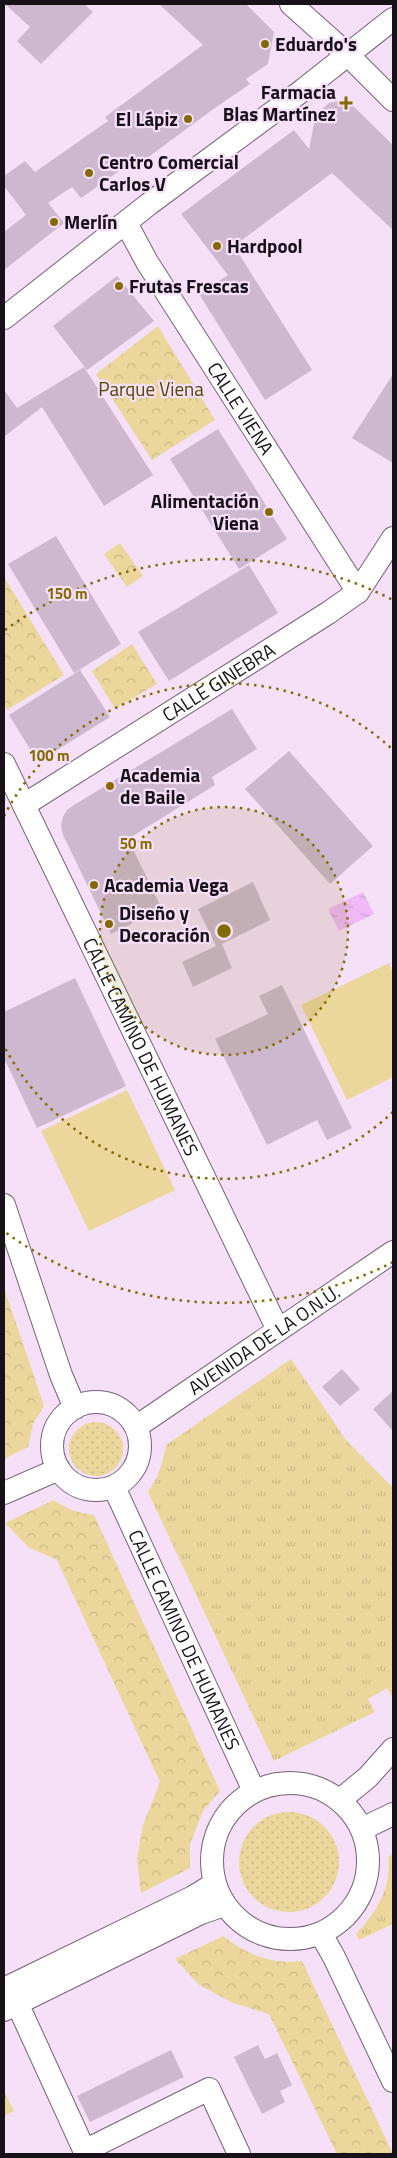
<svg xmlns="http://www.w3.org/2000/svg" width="397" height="2158" viewBox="0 0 397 2158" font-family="'Titillium Web',sans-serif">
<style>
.grass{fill:url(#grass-tufts)}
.park{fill:url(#park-crowns)}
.garden{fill:url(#garden-dots)}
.pitch{fill:#ebd79c}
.water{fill:url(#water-ripples)}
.building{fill:#cdb8cf}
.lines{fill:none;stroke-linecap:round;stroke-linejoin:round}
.minor-casing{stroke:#756277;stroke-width:24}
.minor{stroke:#fff;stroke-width:22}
.ring{fill:none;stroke:#836a05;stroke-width:2.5;stroke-dasharray:2.5 5}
.poi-dot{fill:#836a05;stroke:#f6e0f8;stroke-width:2}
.labels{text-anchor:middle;stroke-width:4.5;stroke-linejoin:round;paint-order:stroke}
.poi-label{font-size:19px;font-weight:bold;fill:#181119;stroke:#f6e0f8;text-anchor:start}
.park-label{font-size:19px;fill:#544302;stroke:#f6e0f8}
.street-label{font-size:19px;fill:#181119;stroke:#f6e0f8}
.centre{fill:#836a05;stroke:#f6e0f8;stroke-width:2.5}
.ring-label{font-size:15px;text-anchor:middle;font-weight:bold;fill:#836a05;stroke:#f6e0f8;stroke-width:4.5;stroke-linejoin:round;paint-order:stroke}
</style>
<defs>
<pattern id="grass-tufts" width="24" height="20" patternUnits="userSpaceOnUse" patternTransform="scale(1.25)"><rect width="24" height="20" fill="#ebd79c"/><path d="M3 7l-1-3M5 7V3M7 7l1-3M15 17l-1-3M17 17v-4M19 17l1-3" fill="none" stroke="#c9b886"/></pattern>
<pattern id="park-crowns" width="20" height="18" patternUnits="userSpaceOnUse" patternTransform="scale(1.25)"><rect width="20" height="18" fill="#ebd79c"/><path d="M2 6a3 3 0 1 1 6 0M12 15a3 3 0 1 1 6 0" fill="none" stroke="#c9b886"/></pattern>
<pattern id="garden-dots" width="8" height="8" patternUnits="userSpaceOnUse" patternTransform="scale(1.25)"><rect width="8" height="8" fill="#ebd79c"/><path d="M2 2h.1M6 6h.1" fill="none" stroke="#c9b886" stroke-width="1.8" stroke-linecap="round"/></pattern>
<pattern id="water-ripples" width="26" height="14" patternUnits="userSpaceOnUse" patternTransform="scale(1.25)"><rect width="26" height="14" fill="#f0b9f6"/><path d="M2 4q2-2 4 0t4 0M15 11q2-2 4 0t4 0" fill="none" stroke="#cd9ed2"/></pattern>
</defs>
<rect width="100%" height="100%" fill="#f6e0f8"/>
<g class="grass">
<path d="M291,1359L346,1440L393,1488V1698L387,1688L368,1699L375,1712L274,1761L148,1492C159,1477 163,1462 166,1445Z"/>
<path d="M393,1854V1924L359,1940L356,1934C377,1912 392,1887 388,1857Z"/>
</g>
<g class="park">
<polygon points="158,326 215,420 152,460 96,374"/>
<polygon points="120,543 143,576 127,587 104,554"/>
<polygon points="4,577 64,675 7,710 4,703"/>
<polygon points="132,644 157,684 115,709 92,671"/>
<polygon points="4,1288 44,1406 33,1424 28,1447 4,1459"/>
<path d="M54,1500C66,1509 79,1513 94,1515L220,1791L203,1811L190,1844V1868L141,1893L137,1859L143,1825L160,1782L57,1560L28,1547L5,1523Z"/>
<path d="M223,1936C246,1954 272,1965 302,1961L393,2154H337L269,2014L233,2003L198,1984L175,1959Z"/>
<polygon points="4,2091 14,2111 4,2116"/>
</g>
<g class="garden">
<circle cx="96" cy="1449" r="27"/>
<circle cx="289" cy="1862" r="50"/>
</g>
<g class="pitch">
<polygon points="389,963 393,973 393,1077 347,1100 301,1005"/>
<polygon points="127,1090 175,1190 89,1231 41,1131"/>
</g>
<polygon class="water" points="363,892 374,914 339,931 328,909"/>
<g class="building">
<polygon points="5,4 84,4 93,12 41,64 17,41 30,27"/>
<polygon points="159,4 246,4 274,32 268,64 246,79 250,84 212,110 139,164 136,159 81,198 72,187 48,203 64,223 4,270 4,232 26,215 4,186 4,176 25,161 35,172 108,121 105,117 203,45"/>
<polygon points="339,101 349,102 393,145 393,230 332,173 234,246 312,370 265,400 199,294 228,275 181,214 294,130 309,149 315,119 320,111 329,103"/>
<polygon points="117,276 154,321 87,370 53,326"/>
<polygon points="84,367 153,475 104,506 42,407 4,437 4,390 17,408"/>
<polygon points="393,374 393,463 352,438"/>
<polygon points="218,429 287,539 239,569 170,459"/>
<polygon points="56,536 121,644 74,673 8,564"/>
<polygon points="249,565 278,613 169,681 138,632"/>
<polygon points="80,670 110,717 38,762 9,715"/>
<polygon points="232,709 257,749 212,777 215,785 128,839 162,909 111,934 63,835 61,825 63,817 67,810 74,805"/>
<polygon points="289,751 373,846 330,884 245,789"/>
<polygon points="253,882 270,920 222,944 232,968 193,987 182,962 216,946 198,909"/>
<polygon points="75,978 126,1086 37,1128 4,1058 4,1012"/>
<polygon points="282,985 352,1128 327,1140 317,1120 267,1145 215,1039 268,1014 259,996"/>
<polygon points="342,1369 360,1389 340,1406 322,1387"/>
<polygon points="393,1391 393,1431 373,1409"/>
<polygon points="258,2045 265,2059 277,2053 292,2085 280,2091 285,2102 262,2114 234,2057"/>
<polygon points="171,2050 184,2077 90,2122 77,2096"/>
</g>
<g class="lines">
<g class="minor-casing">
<g id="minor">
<polyline points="291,4 348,55 393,100"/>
<path id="s1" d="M126,223L147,262L358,592"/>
<polyline points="4,318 149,204 303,90 393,19"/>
<path id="s2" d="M4,764L278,1330"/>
<path id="s3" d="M24,805L328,613L358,592L393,538"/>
<polyline points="4,1205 61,1375 75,1408"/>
<circle cx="96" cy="1446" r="44"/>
<path id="s4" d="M136,1427L393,1252"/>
<path id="s5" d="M114,1487L254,1791"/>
<polyline points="4,1493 59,1469"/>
<circle cx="290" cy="1861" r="78"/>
<polyline points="340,1800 368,1777 393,1749"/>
<polyline points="362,1829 393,1814"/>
<polyline points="321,1934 334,1957 393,2081"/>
<polyline points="4,1989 193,1897 214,1884"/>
<polyline points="17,2003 86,2154"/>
<polyline points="4,2010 201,1913 224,1905"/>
<polyline points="84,2151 209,2089 239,2154"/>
</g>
</g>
<use href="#minor" class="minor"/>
</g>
<circle cx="224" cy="931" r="124" fill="#836a05" fill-opacity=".12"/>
<g class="ring">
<circle cx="224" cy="931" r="124"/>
<path d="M393 1112A248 248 0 0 1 4 1046M4 816A248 248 0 0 1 393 750"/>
<path d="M393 1262A372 372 0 0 1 5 1232M5 630A372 372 0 0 1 393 600"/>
</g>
<g class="poi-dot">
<circle cx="265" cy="44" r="5"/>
<path d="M343.5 95.5h5v5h5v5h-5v5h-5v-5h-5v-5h5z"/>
<circle cx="188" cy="119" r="5"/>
<circle cx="89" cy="173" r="5"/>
<circle cx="54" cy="222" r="5"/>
<circle cx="217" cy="246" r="5"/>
<circle cx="119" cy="286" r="5"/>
<circle cx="269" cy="512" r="5"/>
<circle cx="110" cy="786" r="5"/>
<circle cx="94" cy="885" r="5"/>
<circle cx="109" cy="924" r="5"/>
</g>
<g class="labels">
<g class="poi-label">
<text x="275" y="51">Eduardo's</text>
<text x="336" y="99" text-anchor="end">Farmacia<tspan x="336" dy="22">Blas Martínez</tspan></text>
<text x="178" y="126" text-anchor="end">El Lápiz</text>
<text x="99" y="169">Centro Comercial<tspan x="99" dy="22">Carlos V</tspan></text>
<text x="64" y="229">Merlín</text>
<text x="227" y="253">Hardpool</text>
<text x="129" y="293">Frutas Frescas</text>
<text x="259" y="508" text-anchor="end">Alimentación<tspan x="259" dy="22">Viena</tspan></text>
<text x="120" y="782">Academia<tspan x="120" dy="22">de Baile</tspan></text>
<text x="104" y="892">Academia Vega</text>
<text x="119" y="920">Diseño y<tspan x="119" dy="22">Decoración</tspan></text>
</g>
<g class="park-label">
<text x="151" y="396">Parque Viena</text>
</g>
<g class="street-label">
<text dy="7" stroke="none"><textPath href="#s1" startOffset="218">CALLE VIENA</textPath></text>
<text dy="7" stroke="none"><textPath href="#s3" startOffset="230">CALLE GINEBRA</textPath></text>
<text dy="7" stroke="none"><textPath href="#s2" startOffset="314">CALLE CAMINO DE HUMANES</textPath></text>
<text dy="7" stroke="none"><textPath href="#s4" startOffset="155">AVENIDA DE LA O.N.U.</textPath></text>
<text dy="7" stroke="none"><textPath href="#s5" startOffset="168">CALLE CAMINO DE HUMANES</textPath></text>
</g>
</g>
<circle cx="224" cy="931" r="8" class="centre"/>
<g class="ring-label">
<text x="67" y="599">150 m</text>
<text x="49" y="761">100 m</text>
<text x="136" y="849">50 m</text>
</g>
<rect width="397" height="2158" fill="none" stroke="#181119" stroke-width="10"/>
</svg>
